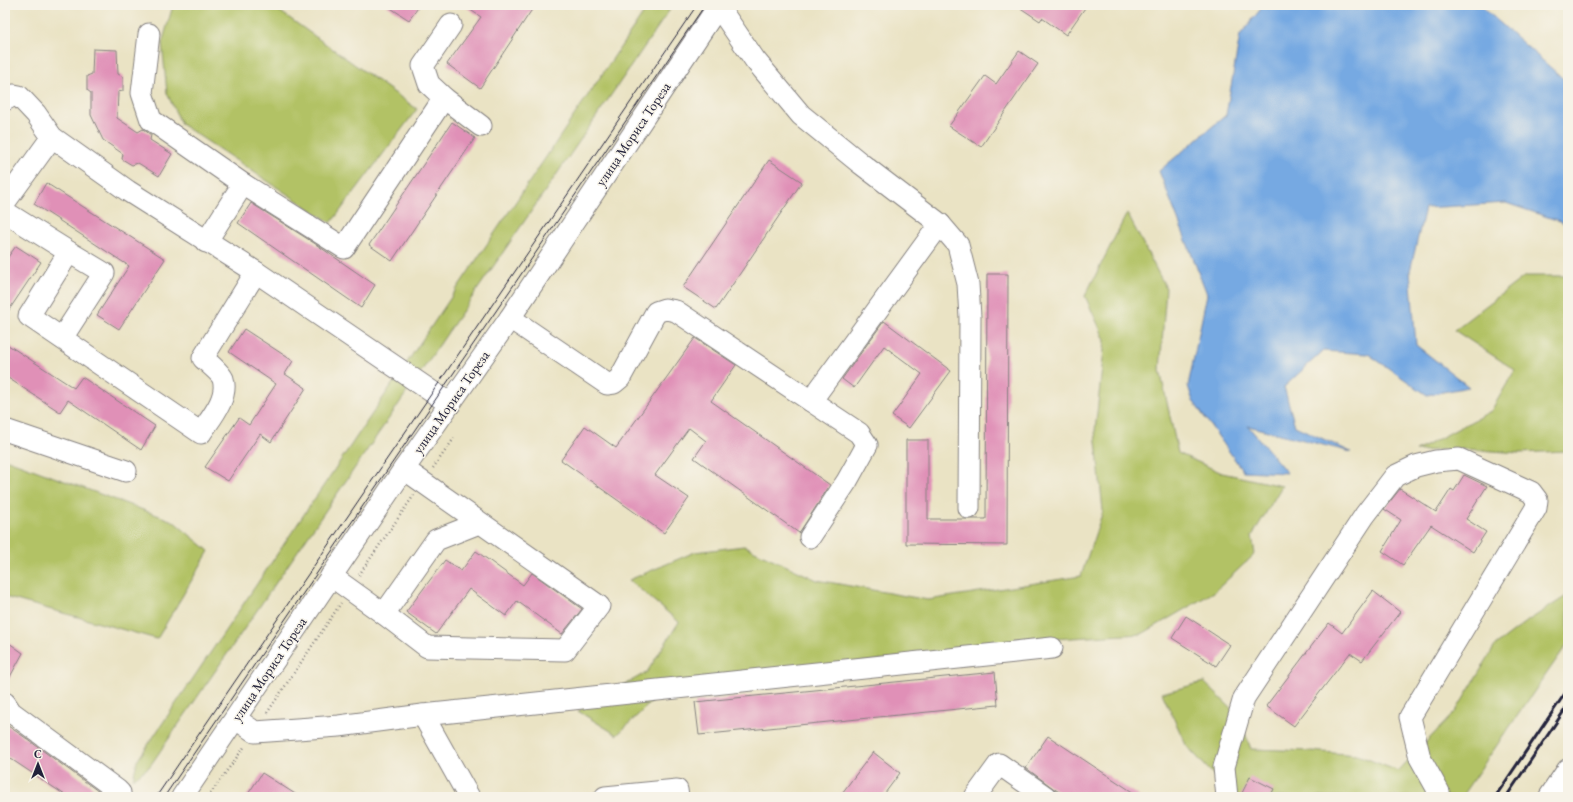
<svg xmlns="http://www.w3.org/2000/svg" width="1573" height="802" viewBox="0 0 1573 802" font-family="'EB Garamond',serif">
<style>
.green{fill:#b2c265;stroke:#6a7250}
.water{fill:#76a9e2;stroke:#4c668e}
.building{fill:#e090b7}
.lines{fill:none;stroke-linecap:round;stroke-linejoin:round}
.minor-casing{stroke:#868280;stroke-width:23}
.major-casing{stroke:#868280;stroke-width:24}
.path{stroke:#868280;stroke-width:2.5;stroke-dasharray:1 3;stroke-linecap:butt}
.minor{stroke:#fff;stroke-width:21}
.major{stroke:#fff;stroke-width:22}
.tram{stroke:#22223b;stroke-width:1}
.rail{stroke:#22223b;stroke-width:3}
.labels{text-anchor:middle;stroke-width:3;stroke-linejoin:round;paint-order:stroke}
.street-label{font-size:14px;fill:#22223b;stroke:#f7f3e8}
</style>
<rect width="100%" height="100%" fill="#f7f3e8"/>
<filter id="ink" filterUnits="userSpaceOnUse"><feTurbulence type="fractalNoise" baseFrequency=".025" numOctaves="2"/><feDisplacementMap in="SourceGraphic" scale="8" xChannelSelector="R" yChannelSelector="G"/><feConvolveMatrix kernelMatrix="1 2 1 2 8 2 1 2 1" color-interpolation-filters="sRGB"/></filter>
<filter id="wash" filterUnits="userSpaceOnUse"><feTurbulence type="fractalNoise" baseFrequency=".012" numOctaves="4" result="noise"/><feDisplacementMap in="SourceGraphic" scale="16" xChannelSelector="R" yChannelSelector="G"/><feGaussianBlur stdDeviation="0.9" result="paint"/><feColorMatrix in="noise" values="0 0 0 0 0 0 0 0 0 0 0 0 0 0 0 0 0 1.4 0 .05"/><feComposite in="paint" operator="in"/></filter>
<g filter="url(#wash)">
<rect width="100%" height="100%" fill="#eae3c4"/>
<g class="green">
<polygon points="175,5 271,5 417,109 331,223 181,124 167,93 162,43 172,9"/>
<polygon points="649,5 673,5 150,766 133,779 137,761"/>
<polygon points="1127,213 1166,288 1160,370 1178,453 1222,473 1282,486 1252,536 1255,554 1214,592 1142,634 1037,640 667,687 617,735 578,711 647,672 679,622 629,580 695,552 744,546 817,580 928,600 1081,576 1103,511 1095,431 1105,340 1085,296"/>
<polygon points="1525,276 1568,276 1568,451 1519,453 1466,449 1416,451 1491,411 1515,370 1454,330"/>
<polygon points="5,459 173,521 209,551 157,639 5,597"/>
<polygon points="1568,595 1568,643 1461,797 1234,797 1186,745 1162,693 1204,682 1238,715 1251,749 1311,751 1357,755 1398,771 1456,711 1495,646 1529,620"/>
</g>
<polygon class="water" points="1264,5 1480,5 1568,83 1568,224 1506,203 1425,208 1410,271 1416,345 1469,387 1427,395 1368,354 1323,351 1284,387 1295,426 1351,452 1248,426 1287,473 1243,471 1193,401 1188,386 1207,294 1159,171 1226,115 1240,35"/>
<g id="blocks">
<g class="building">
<polygon points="386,5 420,5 409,20"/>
<polygon points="463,5 535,5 480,88 447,64 481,17"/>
<polygon points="1016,5 1087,5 1066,35 1042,18 1040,21"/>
<polygon points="93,49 117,50 118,74 123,77 123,91 118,92 117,118 138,132 143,129 151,135 150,140 172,154 159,176 138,163 132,165 122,159 123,154 103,140 91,115 91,93 87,90 87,76 92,74"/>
<polygon points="1019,51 1038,64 981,147 949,126 985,76 996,84"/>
<polygon points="452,122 475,138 392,261 369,245"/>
<polygon points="769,160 802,182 716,309 683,287"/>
<polygon points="46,183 165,259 119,329 97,315 129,266 34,204"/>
<polygon points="251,203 314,243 375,285 361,308 238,223"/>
<polygon points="16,246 41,262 5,316 5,261"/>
<polygon points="987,274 1008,274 1007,545 906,544 906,440 928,440 928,519 986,519"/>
<polygon points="884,321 951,371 909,428 892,416 922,374 884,346 854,388 842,379"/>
<polygon points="244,329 293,361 285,374 306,388 271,442 260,434 228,481 205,467 239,418 249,425 276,384 229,352"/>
<polygon points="695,338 736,365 711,401 830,485 799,533 694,458 706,441 689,428 655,475 689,498 664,533 561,460 585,426 616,448"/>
<polygon points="5,343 74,388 82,377 155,426 141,450 68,400 60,412 5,376"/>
<polygon points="1464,475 1487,486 1466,519 1486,532 1473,552 1431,525 1403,565 1382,551 1401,520 1384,509 1400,489 1436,512 1451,489 1454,491"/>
<polygon points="476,551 523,585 532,573 582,609 562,634 517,601 506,616 469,589 436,634 406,612 445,560 461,571"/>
<polygon points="1373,591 1400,612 1362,661 1350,653 1294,726 1266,706 1329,623 1342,633"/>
<polygon points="1186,616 1230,645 1216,666 1172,638"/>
<polygon points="5,640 23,653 5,686"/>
<polygon points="995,672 998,705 699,735 695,702"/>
<polygon points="5,724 23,736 106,797 68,797 5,755"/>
<polygon points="1048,736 1140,797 1067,797 1053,788 1026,768"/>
<polygon points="873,752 900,773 882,797 839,797"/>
<polygon points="262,773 300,797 246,797"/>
<polygon points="1250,777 1274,789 1270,797 1240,797"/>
</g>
</g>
</g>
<g filter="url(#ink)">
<use href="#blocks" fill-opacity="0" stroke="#868280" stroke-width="1"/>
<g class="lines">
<g class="minor-casing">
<g id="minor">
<polyline points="149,34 142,93 151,120 243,184"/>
<polyline points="444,98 429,84 423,66 451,25"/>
<polyline points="5,100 14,95 19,96 36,114 52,137 128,191 256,272 450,404"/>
<polyline points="5,202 52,137"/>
<path d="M5,212L69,252L29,316L201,433C210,419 229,398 223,379C221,373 208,363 203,358L256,272"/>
<polyline points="940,224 958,245 968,284 970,317 969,508"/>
<polyline points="206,242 243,184 344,248 444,98 481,126"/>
<polyline points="510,318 607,384 614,383 620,378 656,312 665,309 676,311 811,401 940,224 860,163 801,115 755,60 718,6"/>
<polyline points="62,338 104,273 69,252"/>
<polyline points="5,430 126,471"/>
<polyline points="810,537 847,481 867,445 859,433 811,401"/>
<polyline points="331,576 384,614 436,540 479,523"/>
<polyline points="384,614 427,647 565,650 599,606 404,469"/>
<polyline points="5,703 11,712 117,790 120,793 119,797"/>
<polyline points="423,715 469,797"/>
<polyline points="236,719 255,732 339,726 423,715 1052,648"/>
<polyline points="182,797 404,469 510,318 719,5"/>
<polyline points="605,797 677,790 678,797"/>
<polyline points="975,797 999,764 1046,797"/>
<polyline points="1227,797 1224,767 1244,698 1365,515 1395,476 1416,466 1436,461 1459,459 1531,492 1537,500 1536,508 1410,717 1420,758 1439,792 1436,797"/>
</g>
</g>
<g class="major-casing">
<polyline id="major" points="1550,797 1568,770"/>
</g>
<g class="path">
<polyline points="433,468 455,437"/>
<polyline points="359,575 414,495"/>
<polyline points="267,713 341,603"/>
<polyline points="208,797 245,746"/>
</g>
<use href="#minor" class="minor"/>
<use href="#major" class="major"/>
<g class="tram">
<polyline points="156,797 697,5"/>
<polyline points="164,797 705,5"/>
</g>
<g class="rail">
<polyline points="1495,797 1568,689"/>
<polyline points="1506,797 1568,705"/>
</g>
</g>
</g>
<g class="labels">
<g class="street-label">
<text transform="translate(633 134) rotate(-56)" y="5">улица Мориса Тореза</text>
<text transform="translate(451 402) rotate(-55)" y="5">улица Мориса Тореза</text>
<text transform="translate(269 669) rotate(-56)" y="5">улица Мориса Тореза</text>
</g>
</g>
<rect width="1573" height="802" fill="none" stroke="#f7f3e8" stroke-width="20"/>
<g transform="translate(38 764)" stroke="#f7f3e8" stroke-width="3" paint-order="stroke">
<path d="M0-3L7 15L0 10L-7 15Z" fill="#22223b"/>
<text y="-6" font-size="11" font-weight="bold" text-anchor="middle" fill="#22223b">С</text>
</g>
</svg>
